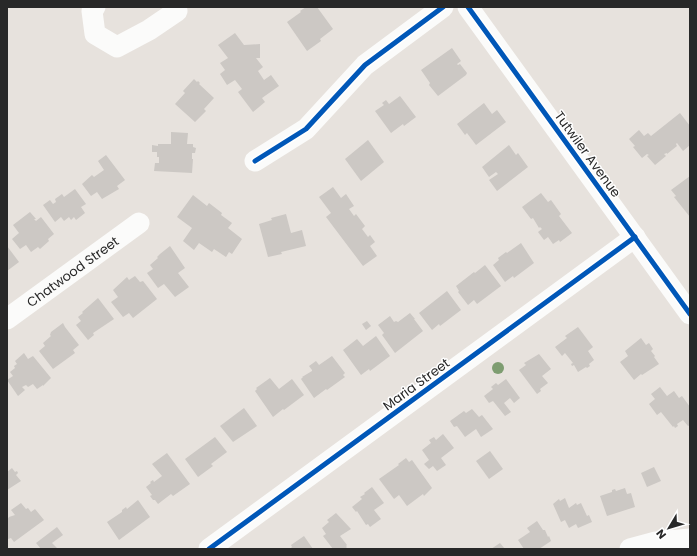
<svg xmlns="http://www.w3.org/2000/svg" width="697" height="556" viewBox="0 0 697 556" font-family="Poppins,sans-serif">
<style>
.building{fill:#ccc8c4}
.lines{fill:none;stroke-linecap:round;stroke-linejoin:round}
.minor{stroke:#fbfbfa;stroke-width:21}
.cycleway-casing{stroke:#fff;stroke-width:8}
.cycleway{stroke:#0057b8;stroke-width:5}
.tree{fill:#7e9d71}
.labels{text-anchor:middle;stroke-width:3;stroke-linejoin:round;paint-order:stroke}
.street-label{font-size:13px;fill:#282828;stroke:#fff}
</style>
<rect width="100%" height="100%" fill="#e7e2dd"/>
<g class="building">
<polygon points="306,7 317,7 333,29 320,39 321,41 307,51 287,22 301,12 300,11"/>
<polygon points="235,33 244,45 260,44 260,58 256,58 263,67 258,71 264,80 271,75 279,86 262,98 265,102 253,112 238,92 242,89 235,80 227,85 220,74 225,70 220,63 228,58 218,45"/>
<polygon points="452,48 461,61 457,64 458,65 460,64 467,73 466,75 438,96 429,85 430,83 421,70"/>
<polygon points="194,79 197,82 198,81 200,83 199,84 214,98 204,109 206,111 195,122 175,104 185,93 183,91"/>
<polygon points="400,96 416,117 404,126 403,124 391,133 375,111 384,105 382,103 386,100 389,104"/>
<polygon points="484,103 492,114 497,110 506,122 476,145 467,133 465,135 457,124"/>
<polygon points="680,113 690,126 690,139 689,140 690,145 683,151 677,143 676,144 677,146 667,154 667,153 664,154 666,156 655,165 647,156 649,155 647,154 642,158 633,147 635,146 629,139 639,130 644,136 648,133 651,136"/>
<polygon points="171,132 188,133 187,144 193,144 193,147 196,148 195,153 192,153 192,159 193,159 192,173 154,171 155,163 159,163 159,157 157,157 157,152 152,152 152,145 158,146 158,144 171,144"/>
<polygon points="368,140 384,162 361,181 345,159"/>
<polygon points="509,145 516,155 518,153 528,167 497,191 489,180 498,174 496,172 489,177 482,167"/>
<polygon points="106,155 125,180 117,186 119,189 102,199 97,192 91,196 82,184 92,175 94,177 104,170 98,161"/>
<polygon points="690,176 690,217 674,197 676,196 671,190"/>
<polygon points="333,187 341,198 346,194 354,206 349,209 354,216 356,214 365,226 362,229 368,237 370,235 375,242 370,246 377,256 363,266 326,217 331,213 319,197"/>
<polygon points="75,189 86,204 81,207 85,213 76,220 74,217 71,220 69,217 64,221 61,217 55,222 43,205 50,200 53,204 56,202 55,199 62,194 64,197"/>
<polygon points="541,193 548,202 551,200 561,214 559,216 572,233 560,242 559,240 553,244 548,237 544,240 538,232 542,229 540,227 539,228 533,218 531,219 522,207"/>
<polygon points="193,195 207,206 209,203 222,213 221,215 232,223 228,228 242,239 232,254 229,252 226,257 214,249 212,252 199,243 194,250 183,241 192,228 177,217"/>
<polygon points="30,212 36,219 34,219 36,221 41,217 54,234 48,239 49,241 40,249 38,247 31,252 26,245 20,249 12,239 19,233 13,225"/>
<polygon points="286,214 291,233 302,230 306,246 281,252 282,254 268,257 259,224 272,220 271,218"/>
<polygon points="521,243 534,263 514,278 513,276 505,282 493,265 499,260 498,258 506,252 507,253"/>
<polygon points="7,246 19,262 7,271"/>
<polygon points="170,246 185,268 178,273 189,287 175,297 164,284 158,288 147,273 153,269 150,265 158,258 157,257 160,254"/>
<polygon points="485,265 501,286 477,304 474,300 468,305 458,292 459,291 456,286 474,272 475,273"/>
<polygon points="135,276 140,282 143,281 157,299 133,318 129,313 123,317 111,302 118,297 113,290 127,277 129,280"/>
<polygon points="447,291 461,310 440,326 439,324 432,330 419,313"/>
<polygon points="98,298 114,319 93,333 94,335 88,340 76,325 81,321 78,317 83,313 82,312"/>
<polygon points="410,313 415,319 414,319 423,331 395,353 382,335 384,333 378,325 390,316 394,322 396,321 398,322"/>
<polygon points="367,321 371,326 366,330 362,324"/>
<polygon points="63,323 65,327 79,345 73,350 75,353 53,369 39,351 45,346 43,343 51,336 50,335 51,332"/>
<polygon points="578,327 593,347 588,351 594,360 589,364 590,366 587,368 586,367 578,372 574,365 572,366 571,364 573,363 565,353 562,356 555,347 567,338 565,336"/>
<polygon points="376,336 390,356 370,371 369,369 361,375 343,350 357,339 363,346"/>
<polygon points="641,338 646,345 649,343 653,349 651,351 655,356 654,357 659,364 642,375 641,374 634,380 620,362 628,356 625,351"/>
<polygon points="24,353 28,359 33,356 51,378 43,386 43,385 37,389 33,384 28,387 26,385 22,387 25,390 18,396 7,380 13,376 10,372 15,368 14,366 17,364 15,361"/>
<polygon points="539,354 551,369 542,376 548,383 540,389 541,391 537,394 519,370 526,365 524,363"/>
<polygon points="332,356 345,373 343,375 345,377 327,390 326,389 314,398 301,379 303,377 302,377 312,371 312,370 309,366 316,361 319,365"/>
<polygon points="270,378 279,389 292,379 304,395 284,410 283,409 273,417 255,391 257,389 256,388"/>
<polygon points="506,379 520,398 514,403 510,398 504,403 511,412 505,416 493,401 489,403 484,396 493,389 491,387 496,383 498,385"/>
<polygon points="660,387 667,396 674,391 679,398 682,396 690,407 690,425 688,426 683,420 677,424 678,426 675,428 674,426 673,427 661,412 657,415 649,404 655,399 651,394"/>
<polygon points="244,408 257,426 233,442 220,426"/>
<polygon points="472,409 479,417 482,415 493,429 481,437 476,429 465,437 457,426 454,427 450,421 464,411 466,413"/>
<polygon points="443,434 454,448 441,458 446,465 437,471 433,466 429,469 424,464 429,460 422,450 431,443 429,440 434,437 436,440"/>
<polygon points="215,437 227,452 211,464 213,466 198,477 185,459"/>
<polygon points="490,451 503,469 489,479 476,461"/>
<polygon points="167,453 190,484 173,496 171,494 158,504 155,500 153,500 150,496 152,495 146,487 151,483 150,482 153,480 154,482 162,476 152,464"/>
<polygon points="406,458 409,462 412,460 432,488 424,496 423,494 407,506 399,495 394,499 379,479 399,465 398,464"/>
<polygon points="654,467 661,481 647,487 641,473"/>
<polygon points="12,468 15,472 17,471 18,473 16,475 21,481 7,490 7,472"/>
<polygon points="372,487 384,503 374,510 381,519 370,527 368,524 366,525 357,511 356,512 352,507 362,499 360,497 365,494 364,493"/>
<polygon points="625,488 627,494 631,493 635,507 607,516 600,496 612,492 612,490 615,489 616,491"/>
<polygon points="565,498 569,508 576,503 577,505 581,503 587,516 589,515 592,522 578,528 576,524 569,528 565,520 561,522 553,504 559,499 560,501"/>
<polygon points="138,500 150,517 119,540 107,522 122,512 122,510 126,507 127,509"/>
<polygon points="21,503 26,509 28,508 31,512 35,509 44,520 14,542 11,538 8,539 7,537 7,520 9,517 15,515 11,510"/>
<polygon points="336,513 351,529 340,536 347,545 346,546 347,547 345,549 333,549 323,536 326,534 322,528 329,522 327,520"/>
<polygon points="537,521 543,530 545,530 548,537 549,536 551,541 539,549 524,549 518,540 530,532 527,528"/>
<polygon points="57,527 63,535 52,543 58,549 41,549 36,543"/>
<polygon points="304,536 313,549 290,549 292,547 291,545"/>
<polygon points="500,543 505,549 491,549"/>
</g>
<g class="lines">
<g class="minor">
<polyline points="95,7 92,11 95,34 117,47 149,30 177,11"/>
<polyline points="468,7 690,314"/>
<polyline points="255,161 306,129 365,65 443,7"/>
<path id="s1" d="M7,319L139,223"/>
<polyline points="209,549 635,237"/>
<polyline points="630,549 656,542 690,539"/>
</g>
<g class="cycleway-casing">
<g id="cycleway">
<polyline points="468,7 690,314"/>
<polyline points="255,161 306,129 365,65 443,7"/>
<polyline points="209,549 635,237"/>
</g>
</g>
<use href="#cycleway" class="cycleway"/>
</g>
<circle class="tree" cx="498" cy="368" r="6"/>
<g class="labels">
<g class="street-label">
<text transform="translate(588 154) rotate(54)" y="5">Tutwiler Avenue</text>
<text dy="5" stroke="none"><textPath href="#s1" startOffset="81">Chatwood Street</textPath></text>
<text transform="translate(416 384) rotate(-36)" y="5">Maria Street</text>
</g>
</g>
<rect width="697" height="556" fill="none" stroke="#282828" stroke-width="16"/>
<g transform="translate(669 528) rotate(232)" stroke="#ffffff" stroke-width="3" paint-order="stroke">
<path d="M0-3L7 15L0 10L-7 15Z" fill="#282828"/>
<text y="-6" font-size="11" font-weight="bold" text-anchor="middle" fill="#282828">N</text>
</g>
</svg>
